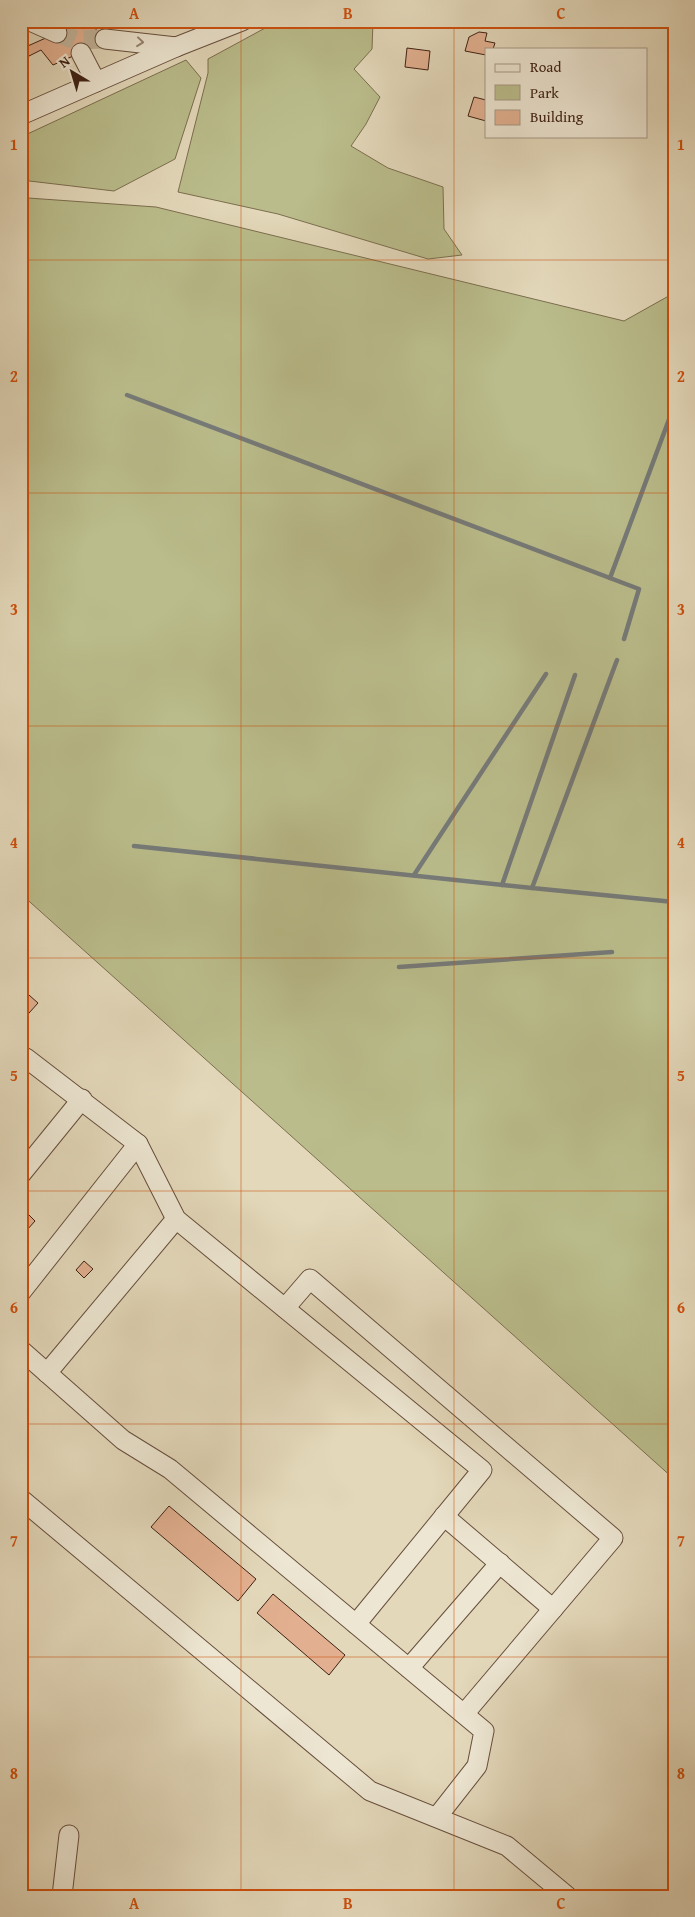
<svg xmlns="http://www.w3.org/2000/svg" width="695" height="1917" viewBox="0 0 695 1917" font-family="'Gentium Book Plus',serif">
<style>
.green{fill:#babc8b;stroke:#7c6e4f}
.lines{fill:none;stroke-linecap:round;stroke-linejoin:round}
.stream{stroke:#767a78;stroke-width:4.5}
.building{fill:#e2b090;stroke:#3e2013}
.minor-tunnel{stroke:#c2b399;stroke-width:19;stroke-dasharray:19 9;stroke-linecap:butt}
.minor-casing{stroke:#674e3d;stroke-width:21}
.minor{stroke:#ede6d2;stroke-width:19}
.oneway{stroke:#968372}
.grid{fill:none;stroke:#ce500d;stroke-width:1;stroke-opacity:0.55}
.neatline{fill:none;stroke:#ce500d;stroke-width:2}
.grid-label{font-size:16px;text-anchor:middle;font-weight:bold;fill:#ce500d}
</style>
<rect width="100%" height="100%" fill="#e3d8ba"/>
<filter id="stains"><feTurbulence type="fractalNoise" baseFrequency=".004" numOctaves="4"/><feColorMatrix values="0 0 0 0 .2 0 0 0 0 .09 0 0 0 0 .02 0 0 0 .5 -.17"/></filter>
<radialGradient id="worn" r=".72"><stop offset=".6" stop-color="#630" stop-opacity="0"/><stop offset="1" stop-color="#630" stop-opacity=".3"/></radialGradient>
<g class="green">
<polygon points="318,21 373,21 372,49 354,69 380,97 366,124 351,146 388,168 443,187 444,229 462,255 428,259 278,214 178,192 208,73 208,59 267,27"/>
<polygon points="186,60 201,78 175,159 114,191 21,180 21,137"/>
<polygon points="28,198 156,207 624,321 674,293 674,1479 21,894 21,201"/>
</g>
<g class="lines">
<g class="stream">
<polyline points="127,395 639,589 624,639"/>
<polyline points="610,578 674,406"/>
<polyline points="617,660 532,888 674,902"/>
<polyline points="134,846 532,888"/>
<polyline points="414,875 546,674"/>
<polyline points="502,885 575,675"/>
<polyline points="399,967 612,952"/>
</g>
</g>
<g class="building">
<polygon points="84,21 88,21 107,41 53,65 41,50 21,60 21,49"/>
<polygon points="479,32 487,33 485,41 495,43 493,49 486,49 486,55 465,51 469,37"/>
<polygon points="407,48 430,51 428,70 405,67"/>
<polygon points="21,60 27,73 21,75"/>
<polygon points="474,97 486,100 486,121 468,116"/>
<polygon points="21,988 38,1003 21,1022"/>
<polygon points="27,1213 35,1221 27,1230 21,1225 21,1219"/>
<polygon points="84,1261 93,1269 84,1278 76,1270"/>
<polygon points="169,1506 256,1579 238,1601 151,1527"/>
<polygon points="273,1594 345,1655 329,1675 257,1613"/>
</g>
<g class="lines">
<polyline class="minor-tunnel" points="57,33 75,40 105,39"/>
<g class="minor-casing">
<g id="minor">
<polyline points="30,21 57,33"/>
<polyline points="105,39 176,47"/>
<polyline points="81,53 96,82"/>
<polyline points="21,115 176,47 242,21"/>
<polyline points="26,1058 138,1144 176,1219 482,1470 356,1624"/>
<polyline points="21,1174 82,1099"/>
<polyline points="21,1292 138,1144"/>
<polyline points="285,1308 310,1279 613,1538 464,1714"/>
<polyline points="21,1350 123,1440 170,1469 484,1731 477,1766 437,1817"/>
<polyline points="47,1373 176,1219"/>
<polyline points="21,1499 370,1791 507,1846 567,1896"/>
<polyline points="444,1516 553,1609"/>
<polyline points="409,1668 500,1563"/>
<polyline points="62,1896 69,1835"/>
</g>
</g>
<use href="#minor" class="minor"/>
</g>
<defs><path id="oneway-chevron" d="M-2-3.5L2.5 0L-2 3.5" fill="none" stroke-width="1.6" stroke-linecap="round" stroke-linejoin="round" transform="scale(1.25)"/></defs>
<use class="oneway" href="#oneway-chevron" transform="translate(140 42) rotate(6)"/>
<path class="grid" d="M241,21V1896M454,21V1896M21,260H674M21,493H674M21,726H674M21,958H674M21,1191H674M21,1424H674M21,1657H674"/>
<rect width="695" height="1917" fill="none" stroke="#e3d8ba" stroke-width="55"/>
<rect x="485" y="48" width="162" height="90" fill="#ede6d2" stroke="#a79786"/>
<rect x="495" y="64" width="25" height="8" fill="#ede6d2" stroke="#a79786"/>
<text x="530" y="72" font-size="15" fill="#3e2013">Road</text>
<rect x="495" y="85" width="25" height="15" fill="#babc8b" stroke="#a79786"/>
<text x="530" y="98" font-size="15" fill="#3e2013">Park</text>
<rect x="495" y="110" width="25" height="15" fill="#e2b090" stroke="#a79786"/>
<text x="530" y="122" font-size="15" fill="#3e2013">Building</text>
<g transform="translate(72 72) rotate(322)" stroke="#ede6d2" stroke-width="4" paint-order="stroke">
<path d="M0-4L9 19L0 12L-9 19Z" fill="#3e2013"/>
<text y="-8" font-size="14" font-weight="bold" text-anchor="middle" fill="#3e2013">N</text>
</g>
<rect x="28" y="28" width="640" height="1862" class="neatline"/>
<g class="grid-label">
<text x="134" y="19">A</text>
<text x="348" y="19">B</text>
<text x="561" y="19">C</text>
<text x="14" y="150">1</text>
<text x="681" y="150">1</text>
<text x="14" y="382">2</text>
<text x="681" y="382">2</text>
<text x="14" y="615">3</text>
<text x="681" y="615">3</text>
<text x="14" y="848">4</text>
<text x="681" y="848">4</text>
<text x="14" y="1081">5</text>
<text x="681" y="1081">5</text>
<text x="14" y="1313">6</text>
<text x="681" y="1313">6</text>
<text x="14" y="1546">7</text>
<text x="681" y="1546">7</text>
<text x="14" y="1779">8</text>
<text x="681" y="1779">8</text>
<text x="134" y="1909">A</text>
<text x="348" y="1909">B</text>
<text x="561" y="1909">C</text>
</g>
<rect width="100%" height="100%" filter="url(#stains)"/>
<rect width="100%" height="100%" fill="url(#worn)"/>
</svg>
